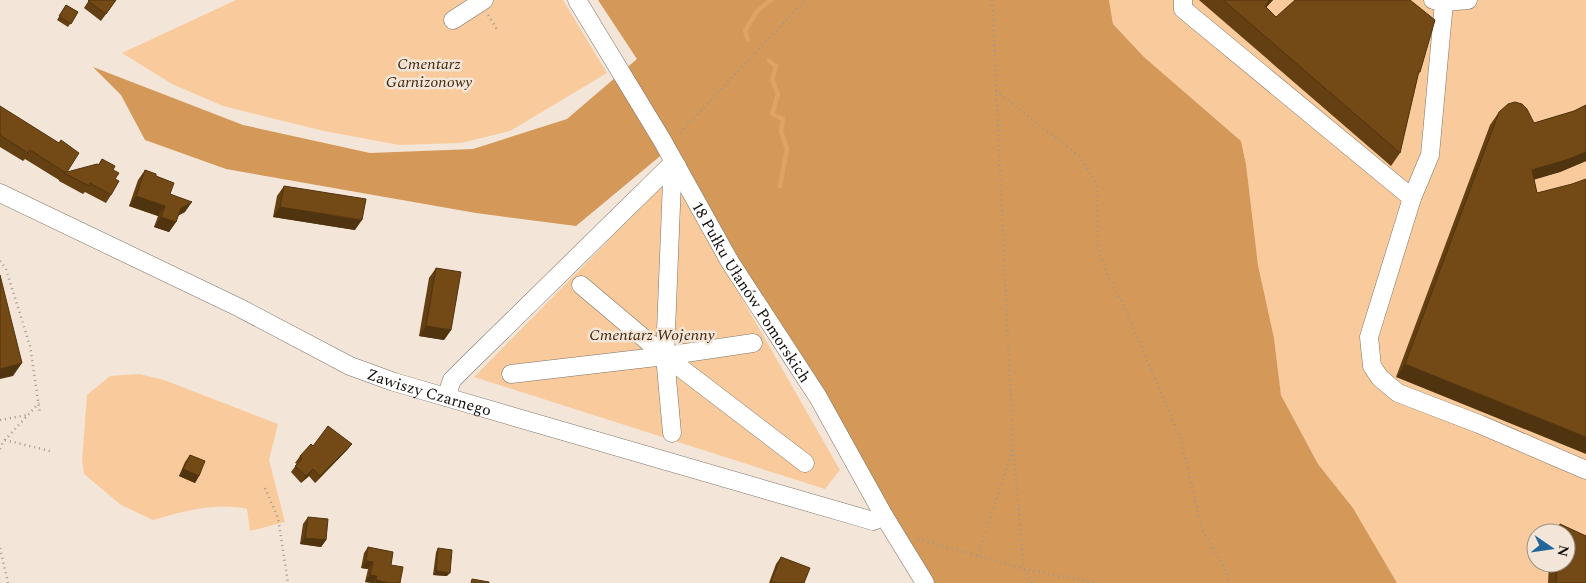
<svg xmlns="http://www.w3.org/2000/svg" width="1586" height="583" viewBox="0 0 1586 583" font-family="Spectral,serif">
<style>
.green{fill:#f9cb9c;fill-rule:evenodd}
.forest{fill:#d49858}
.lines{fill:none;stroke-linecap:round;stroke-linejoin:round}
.stream{stroke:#e0a363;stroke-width:4.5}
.minor-casing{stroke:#7d7266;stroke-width:19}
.path{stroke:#a1978d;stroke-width:2.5;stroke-dasharray:1 4;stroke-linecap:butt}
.minor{stroke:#fff;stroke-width:18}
.wall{fill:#633f12}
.shaded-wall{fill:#50330f}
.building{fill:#734915;stroke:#50330f}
.labels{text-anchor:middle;stroke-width:5;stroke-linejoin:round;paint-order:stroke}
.park-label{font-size:16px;font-style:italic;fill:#41280c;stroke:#f3e6d9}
.street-label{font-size:16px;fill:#120d09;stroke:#f3e6d9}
</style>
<rect width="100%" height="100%" fill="#f3e6d9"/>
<g class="green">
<polygon points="236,0 563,0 607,73 510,131 461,143 399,145 324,131 223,106 172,84 122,53"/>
<path d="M1109,0H1586V583H1397L1353,508L1318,464L1281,395L1274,338L1258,265L1246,164L1241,141L1144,57L1113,24ZM1536,533H1566V563H1536Z"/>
<polygon points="668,180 675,181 840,470 825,489 474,377"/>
<path d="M139,374L164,380L278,424L269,460L285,522L250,531L247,509C216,502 184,511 153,520L121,505L84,474L82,460L87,395L110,376Z"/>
</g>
<polygon class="forest" points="598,0 1109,0 1113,24 1144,57 1241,141 1246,164 1258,265 1274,338 1281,395 1318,464 1353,508 1397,583 929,583 671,147 576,226 476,213 226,169 145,140 121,95 93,67 243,125 370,153 473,149 567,119 637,59"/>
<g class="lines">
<g class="stream">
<polyline points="748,40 745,31 757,11 771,0"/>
<polyline points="769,61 776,66 772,80 778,94 772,114 783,119 781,131 787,149 780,186"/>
</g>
<g class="minor-casing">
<g id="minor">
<path id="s1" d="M577,0L662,140L730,262L818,397L884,516L925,583"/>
<polyline points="1183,0 1183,9 1412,198 1430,155 1444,2"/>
<polyline points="1433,0 1444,2 1468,0"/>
<polyline points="453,20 484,0"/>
<path id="s2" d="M0,193L240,308L350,366L394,382L873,521L884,516"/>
<polyline points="1412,198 1369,337 1372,366 1380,378 1398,393 1479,424 1586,470"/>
<polyline points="581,285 665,356 805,463"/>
<polyline points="511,374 665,356 753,343"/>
<polyline points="446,397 452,380 467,365 674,162"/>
<polyline points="672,433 665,356 672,181 677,166"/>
</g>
</g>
<g class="path">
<polyline points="992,0 1013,447 1024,569 1032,583"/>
<polyline points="488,15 498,31"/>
<polyline points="996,91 1080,157 1097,185 1098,249 1108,276 1126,310 1181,440 1202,529 1225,569 1229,583"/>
<polyline points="680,133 805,0"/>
<polyline points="0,261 6,269 30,346 40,414"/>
<polyline points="0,420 27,415"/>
<polyline points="5,440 50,451"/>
<polyline points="0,449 3,442 39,403"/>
<polyline points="265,488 278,518 288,583"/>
<polyline points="918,539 1024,569 1096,583"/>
<polyline points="0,548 8,583"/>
<polyline points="978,556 1013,448"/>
</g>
<use href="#minor" class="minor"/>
</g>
<g class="wall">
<polygon points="89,0 116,0 101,21 84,8"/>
<polygon points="1199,0 1273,0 1266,7 1276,17 1420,72 1418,75 1400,153 1391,166"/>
<polygon points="66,5 78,12 68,27 57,20"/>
<polygon points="1586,105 1586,161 1560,172 1534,179 1537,193 1396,377 1490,125 1499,112 1534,123 1574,111"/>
<polygon points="0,107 67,172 98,165 102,159 113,170 115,179 111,195 106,203 85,192 83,194 59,181 59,180 25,159 23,161 0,147"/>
<polygon points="145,170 156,176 185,212 178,215 176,222 169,232 154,227 158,216 129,206 138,180"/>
<polygon points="284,186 355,230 273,217 277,196"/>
<polygon points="436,268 451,330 444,340 419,336 429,278"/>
<polygon points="352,444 347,450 315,483 309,476 301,483 291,472 297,464 295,463 300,456 313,446"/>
<polygon points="190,455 199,476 195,483 179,476 185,462"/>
<polygon points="308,517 326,540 321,547 300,544 303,524"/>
<polygon points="1560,524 1586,536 1586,583 1548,583 1549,563 1566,563 1566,533 1554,533"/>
<polygon points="368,547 391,565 400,583 372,583 365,582 368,569 361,568 364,553"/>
<polygon points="438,548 447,576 433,575 436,552"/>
<polygon points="781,557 804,583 769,583 776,564"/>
</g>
<g class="shaded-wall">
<polygon points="1270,0 1273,0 1256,19 1265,6"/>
<polygon points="1586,152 1586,161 1560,172 1523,183 1532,170"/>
<polygon points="136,196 165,206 158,216 129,206"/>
<polygon points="192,202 185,212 174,218 181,208"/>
<polygon points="280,207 362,220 355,230 273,217"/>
<polygon points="161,217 176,222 169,232 154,227"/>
<polygon points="426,326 451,330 444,340 419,336"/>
<polygon points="22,363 13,376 0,379 0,369"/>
<polygon points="1405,364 1586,437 1586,454 1396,377"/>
<polygon points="352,444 347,450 315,483 320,476"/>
<polygon points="183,469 199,476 195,483 179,476"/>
<polygon points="313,469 309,476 301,483 306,476"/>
<polygon points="305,538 326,540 321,547 300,544"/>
<polygon points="366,561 373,562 368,569 361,568"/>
<polygon points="436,571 450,573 447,576 433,575"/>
<polygon points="370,575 377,576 373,583 365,582"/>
<polygon points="376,580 389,583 375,583"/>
</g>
<g class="building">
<polygon points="89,0 116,0 106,14 88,1"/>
<polygon points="1223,0 1270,0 1265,6 1276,17 1295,0 1410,0 1435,20 1420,72 1419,71 1400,153"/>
<polygon points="66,5 78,12 71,24 59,16"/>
<polygon points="1515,102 1522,104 1527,109 1534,123 1574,111 1586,105 1586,152 1569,159 1532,170 1537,193 1572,184 1586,179 1586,437 1405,364 1499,112 1508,104"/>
<polygon points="0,106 59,143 61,140 79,153 67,172 97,164 99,165 102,159 115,166 113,170 119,173 115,179 119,181 111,195 90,183 89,186 64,173 66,173 30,150 28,153 0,135"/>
<polygon points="145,170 156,174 156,176 174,183 170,194 192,202 181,208 176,222 161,217 165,206 136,196"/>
<polygon points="284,186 366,199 362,220 280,207"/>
<polygon points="436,268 461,272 451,330 426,326"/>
<polygon points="0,275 22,363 0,369"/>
<polygon points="328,426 352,444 320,476 313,469 306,476 295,466 302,459 300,456 311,444 313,446"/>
<polygon points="190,455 205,461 199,476 183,469"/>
<polygon points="308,517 328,519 326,540 305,538"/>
<polygon points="1560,524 1586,536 1586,583 1556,583 1557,563 1566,563 1566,533 1559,533"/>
<polygon points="368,547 393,552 391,565 403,567 400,583 389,583 376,580 377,576 370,575 373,562 366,561"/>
<polygon points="438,548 452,550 450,573 436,571"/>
<polygon points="781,557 810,568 804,583 776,583 771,581"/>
<polygon points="472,579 489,582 489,583 471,583"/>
</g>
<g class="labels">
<g class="park-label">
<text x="429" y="69">Cmentarz<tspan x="429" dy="18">Garnizonowy</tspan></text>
<text x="652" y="340">Cmentarz Wojenny</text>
</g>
<g class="street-label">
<text dy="6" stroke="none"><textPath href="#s1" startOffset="340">18 Pułku Ułanów Pomorskich</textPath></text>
<text dy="6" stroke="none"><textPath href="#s2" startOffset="474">Zawiszy Czarnego</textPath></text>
</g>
</g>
<g transform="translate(1551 548) rotate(103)"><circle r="24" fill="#f3e6d9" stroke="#998f86"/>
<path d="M0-4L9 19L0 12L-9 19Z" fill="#23669b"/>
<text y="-8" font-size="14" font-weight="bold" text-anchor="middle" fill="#120d09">N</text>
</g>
</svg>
